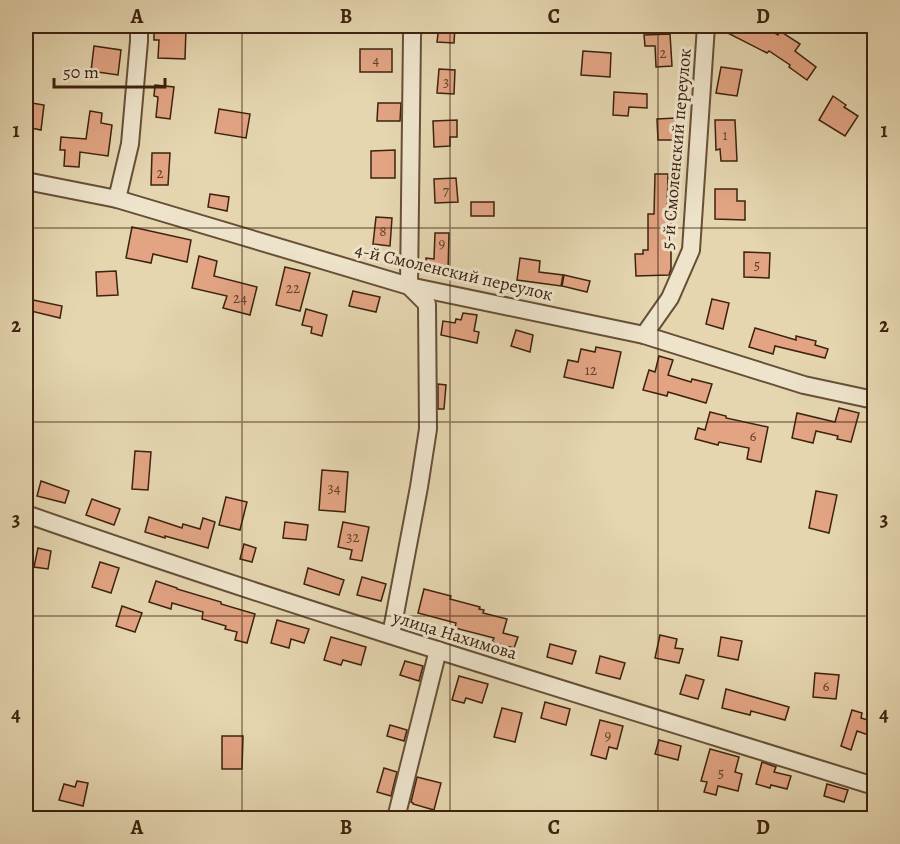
<svg xmlns="http://www.w3.org/2000/svg" width="900" height="844" viewBox="0 0 900 844" font-family="Alegreya,serif">
<style>
.building{fill:#e2a483;stroke:#3d220e;stroke-width:1.5}
.lines{fill:none;stroke-linecap:round;stroke-linejoin:round}
.street-casing{stroke:#674f36;stroke-width:20}
.street{stroke:#eee4cc;stroke-width:16}
.grid{fill:none;stroke:#3d220e;stroke-width:1.5;stroke-opacity:0.55}
.labels{text-anchor:middle;stroke-width:6;stroke-linejoin:round;paint-order:stroke}
.number-label{font-size:15px;fill:#66422b}
.street-label{font-size:18px;fill:#3d220e;stroke:#eee4cc}
.neatline{fill:none;stroke:#3d220e;stroke-width:2}
.grid-label{font-size:20px;text-anchor:middle;font-weight:bold;fill:#3d220e}
</style>
<rect width="100%" height="100%" fill="#e5d6b0"/>
<filter id="stains"><feTurbulence type="fractalNoise" baseFrequency=".00333" numOctaves="4"/><feColorMatrix values="0 0 0 0 .2 0 0 0 0 .09 0 0 0 0 .02 0 0 0 .5 -.17"/></filter>
<radialGradient id="worn" r=".72"><stop offset=".6" stop-color="#630" stop-opacity="0"/><stop offset="1" stop-color="#630" stop-opacity=".3"/></radialGradient>
<g class="building">
<polygon points="154,26 186,28 185,59 158,58 159,40 154,40"/>
<polygon points="439,26 455,26 454,43 437,42"/>
<polygon points="716,26 756,26 766,31 768,29 778,35 780,31 800,44 795,51 816,67 807,80 789,67 790,65 769,51 767,53 716,27"/>
<polygon points="670,34 672,66 656,67 655,46 645,46 644,35"/>
<polygon points="94,46 121,50 118,75 91,71"/>
<rect x="360" y="49" width="32" height="23"/>
<polygon points="583,51 611,53 610,77 581,75"/>
<polygon points="721,67 742,70 737,96 716,93"/>
<polygon points="439,69 455,70 454,94 437,93"/>
<polygon points="155,85 174,87 170,119 156,117 158,97 154,96"/>
<polygon points="614,92 647,94 647,108 629,107 628,116 613,115"/>
<polygon points="833,96 846,105 844,107 858,116 845,136 819,120"/>
<polygon points="26,102 44,105 41,130 26,127"/>
<polygon points="378,103 401,103 400,121 377,121"/>
<polygon points="219,109 250,114 246,138 215,133"/>
<polygon points="90,111 102,113 101,123 112,125 108,156 80,152 79,167 64,166 65,150 60,150 61,137 86,139"/>
<polygon points="676,118 677,140 658,140 657,119"/>
<polygon points="457,120 457,137 450,137 450,146 434,147 433,121"/>
<polygon points="715,120 735,120 737,161 721,161 720,149 716,150"/>
<polygon points="395,150 395,178 371,178 371,151"/>
<polygon points="152,153 170,153 168,185 151,185"/>
<polygon points="655,174 668,174 667,214 671,214 671,269 669,275 636,276 635,254 643,254 643,250 648,250 648,214 654,214"/>
<polygon points="456,178 458,202 435,203 434,179"/>
<polygon points="715,189 737,189 737,201 745,201 745,220 715,219"/>
<polygon points="210,194 229,197 227,211 208,207"/>
<rect x="471" y="202" width="23" height="14"/>
<polygon points="376,217 392,218 390,246 373,244"/>
<polygon points="132,227 191,240 187,262 153,254 151,263 126,258"/>
<polygon points="435,233 449,233 448,272 426,272 426,258 434,259"/>
<polygon points="744,252 770,253 769,278 744,277"/>
<polygon points="199,256 217,261 214,276 257,287 250,315 223,308 227,296 192,288"/>
<polygon points="520,258 540,261 539,272 563,275 561,286 517,280"/>
<polygon points="285,267 310,273 300,311 276,305"/>
<polygon points="116,271 118,295 97,296 96,272"/>
<polygon points="564,275 590,281 587,292 562,286"/>
<polygon points="353,291 380,297 376,312 349,306"/>
<polygon points="712,299 729,303 723,329 706,324"/>
<polygon points="33,300 62,306 60,318 31,311"/>
<polygon points="306,309 327,315 322,336 311,333 312,327 302,325"/>
<polygon points="463,313 477,315 474,331 479,332 477,343 441,335 443,321 455,323 456,319 461,320"/>
<polygon points="755,328 796,340 796,336 816,341 815,345 828,349 825,358 775,346 773,354 749,347"/>
<polygon points="516,330 533,335 530,352 511,346"/>
<polygon points="596,347 621,352 613,388 564,377 568,360 578,362 581,349 595,352"/>
<polygon points="659,356 673,360 668,375 691,382 692,379 712,384 706,403 668,392 667,396 643,390 649,370 655,372"/>
<polygon points="438,384 446,385 444,409 438,409"/>
<polygon points="839,408 859,413 851,442 837,439 838,436 816,431 813,443 792,438 797,413 835,422"/>
<polygon points="710,412 726,416 726,418 768,427 761,462 747,459 749,448 719,442 718,445 695,439 698,428 705,430"/>
<polygon points="135,451 151,452 148,490 132,489"/>
<polygon points="322,470 348,472 345,512 319,510"/>
<polygon points="41,481 69,491 65,503 37,496"/>
<polygon points="816,491 837,495 829,533 809,528"/>
<polygon points="226,497 247,502 240,530 219,525"/>
<polygon points="92,499 120,509 114,525 86,515"/>
<polygon points="149,517 182,528 183,524 200,529 203,518 215,522 208,548 165,536 165,538 145,532"/>
<polygon points="285,522 308,525 306,540 283,538"/>
<polygon points="343,522 369,527 362,561 350,559 352,550 338,547"/>
<polygon points="244,544 256,548 252,562 240,559"/>
<polygon points="38,548 51,551 48,569 34,567"/>
<polygon points="100,562 119,568 111,593 92,587"/>
<polygon points="308,568 344,580 339,595 304,584"/>
<polygon points="362,577 386,584 381,601 357,595"/>
<polygon points="156,581 177,588 177,589 221,602 221,604 255,614 247,643 235,640 237,632 225,629 226,626 202,619 203,612 172,603 171,609 149,602"/>
<polygon points="424,589 451,596 450,599 480,607 479,609 484,610 483,613 507,619 503,633 518,637 514,648 492,642 494,638 455,628 456,623 418,613"/>
<polygon points="122,606 142,613 135,632 116,626"/>
<polygon points="277,620 309,629 304,643 291,639 289,648 271,643"/>
<polygon points="660,635 677,639 675,648 683,649 679,663 655,658"/>
<polygon points="331,637 366,647 361,665 343,660 341,665 324,660"/>
<polygon points="721,637 742,641 738,660 718,656"/>
<polygon points="550,644 576,651 572,664 547,657"/>
<polygon points="600,656 625,663 620,679 596,673"/>
<polygon points="405,661 423,666 419,681 400,675"/>
<polygon points="815,673 839,675 836,699 813,697"/>
<polygon points="686,675 704,680 698,699 680,694"/>
<polygon points="459,676 488,684 482,703 466,698 464,703 452,700"/>
<polygon points="726,689 789,707 785,720 751,711 750,715 722,708"/>
<polygon points="545,702 570,709 566,725 541,718"/>
<polygon points="502,708 522,713 515,742 494,737"/>
<polygon points="852,710 862,713 861,718 874,722 874,737 857,731 851,750 841,746"/>
<polygon points="600,720 623,726 617,749 609,747 606,759 591,755"/>
<polygon points="390,725 407,730 404,741 387,736"/>
<polygon points="222,736 243,736 242,769 222,769"/>
<polygon points="659,740 681,746 678,760 655,754"/>
<polygon points="710,749 739,757 735,772 742,774 738,791 718,786 716,795 704,792 707,782 701,781"/>
<polygon points="762,762 776,767 774,772 791,776 787,789 771,785 770,788 756,784"/>
<polygon points="384,768 397,772 391,796 377,792"/>
<polygon points="417,777 441,783 434,810 413,804 413,803 411,802"/>
<polygon points="77,781 88,783 83,806 59,800 64,784 75,787"/>
<polygon points="827,784 848,790 844,802 824,796"/>
</g>
<g class="lines">
<g class="street-casing">
<g id="street">
<polyline points="26,181 117,199 409,286 644,335 804,385 874,400"/>
<polyline points="117,199 130,144 139,41 139,26"/>
<polyline points="644,335 670,298 691,250 706,26"/>
<path d="M26,514C306,612 591,698 874,786"/>
<polyline points="391,635 419,487 428,429 427,304 409,286 412,36 413,26"/>
<polyline points="396,818 438,650"/>
</g>
</g>
<use href="#street" class="street"/>
</g>
<path class="grid" d="M242,26V818M450,26V818M658,26V818M26,228H874M26,422H874M26,616H874"/>
<g class="labels">
<g class="number-label">
<text x="663" y="58">2</text>
<text x="376" y="65">4</text>
<text x="446" y="87">3</text>
<text x="725" y="140">1</text>
<text x="160" y="178">2</text>
<text x="446" y="196">7</text>
<text x="383" y="236">8</text>
<text x="442" y="248">9</text>
<text x="757" y="270">5</text>
<text x="293" y="293">22</text>
<text x="240" y="303">24</text>
<text x="591" y="375">12</text>
<text x="753" y="441">6</text>
<text x="334" y="493">34</text>
<text x="353" y="542">32</text>
<text x="826" y="691">6</text>
<text x="608" y="740">9</text>
<text x="721" y="778">5</text>
</g>
<g class="street-label">
<text transform="translate(676 149) rotate(-85)" y="6">5-й Смоленский переулок</text>
<text transform="translate(454 272) rotate(13)" y="6">4-й Смоленский переулок</text>
<text transform="translate(455 635) rotate(17)" y="6">улица Нахимова</text>
</g>
</g>
<rect width="900" height="844" fill="none" stroke="#e5d6b0" stroke-width="66"/>
<path d="M54 78v9h111v-9" fill="none" stroke="#3d220e" stroke-width="3"/>
<text x="63" y="78" font-size="18" fill="#3d220e" stroke="#eee4cc" stroke-width="4.5" paint-order="stroke">50 m</text>
<rect x="33" y="33" width="834" height="778" class="neatline"/>
<g class="grid-label">
<text x="137" y="23">A</text>
<text x="346" y="23">B</text>
<text x="554" y="23">C</text>
<text x="763" y="23">D</text>
<text x="16" y="137">1</text>
<text x="884" y="137">1</text>
<text x="16" y="332">2</text>
<text x="884" y="332">2</text>
<text x="16" y="526">3</text>
<text x="884" y="526">3</text>
<text x="16" y="721">4</text>
<text x="884" y="721">4</text>
<text x="137" y="834">A</text>
<text x="346" y="834">B</text>
<text x="554" y="834">C</text>
<text x="763" y="834">D</text>
</g>
<rect width="100%" height="100%" filter="url(#stains)"/>
<rect width="100%" height="100%" fill="url(#worn)"/>
</svg>
